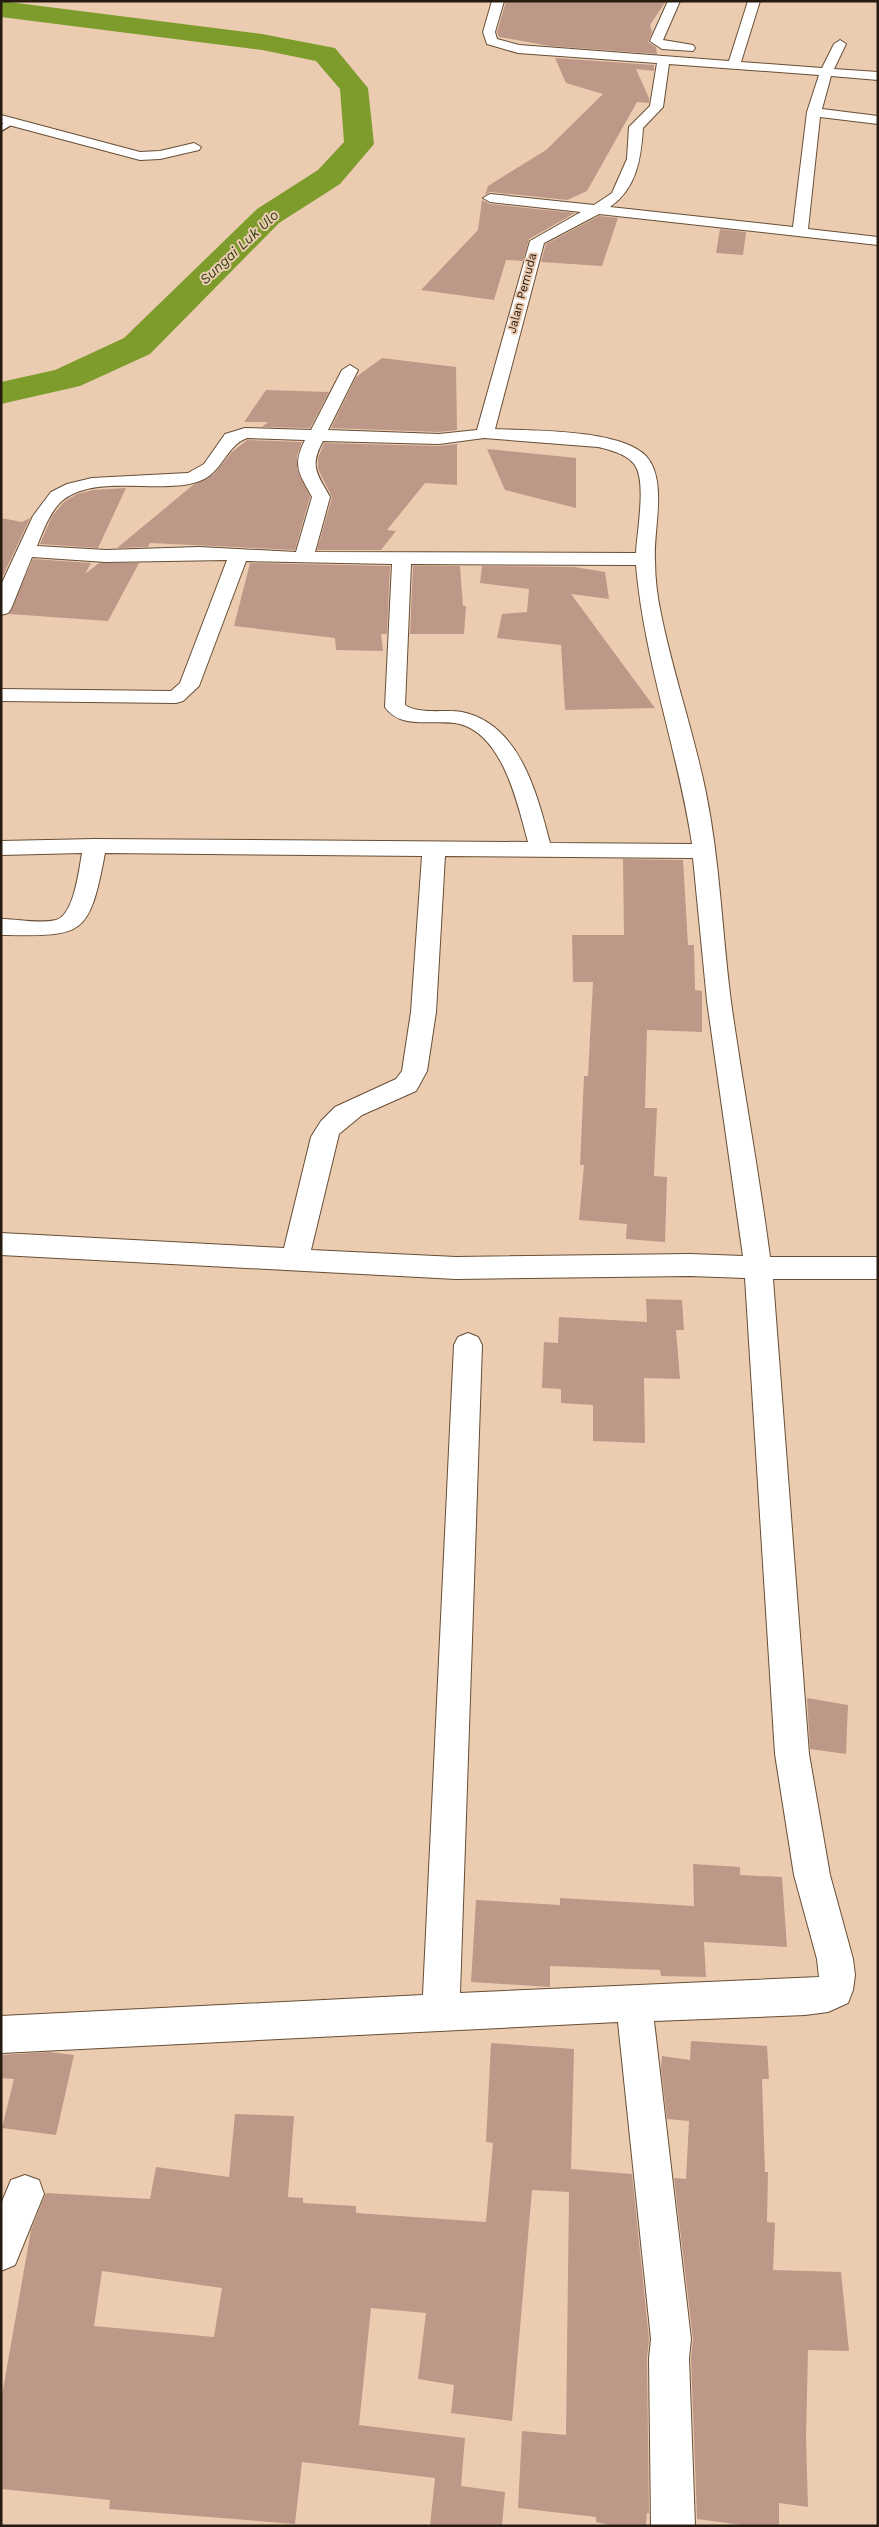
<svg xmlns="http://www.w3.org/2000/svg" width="879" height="2527" viewBox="0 0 879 2527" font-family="'Work Sans',sans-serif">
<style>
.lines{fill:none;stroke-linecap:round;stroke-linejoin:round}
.river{fill:#7d9c2c;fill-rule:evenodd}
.building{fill:#bd9888;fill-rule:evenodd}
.service-casing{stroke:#674e35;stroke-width:3}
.minor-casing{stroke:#674e35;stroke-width:2}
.service{fill:#fff;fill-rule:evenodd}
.minor{fill:#fff;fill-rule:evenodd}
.labels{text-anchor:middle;stroke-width:4;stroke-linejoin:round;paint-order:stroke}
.far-street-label{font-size:12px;fill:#261b10;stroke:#ebccb1}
.far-water-label{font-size:14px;font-style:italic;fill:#323f13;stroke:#ebccb1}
</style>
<rect width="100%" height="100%" fill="#ebccb1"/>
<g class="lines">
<polygon class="river" points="1,1 262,34 335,48 368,88 374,144 340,184 279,223 150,354 80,386 1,404 1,382 55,370 124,338 257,209 318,170 344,142 340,89 316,61 262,50 1,17"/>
</g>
<g class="building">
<polygon points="506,1 666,1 650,25 652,32 648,42 656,47 657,54 550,46 499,37 497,32"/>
<polygon points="555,58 654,65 654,71 636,69 649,98 649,103 637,102 587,191 567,200 490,192 485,195 488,186 546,150 603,94 566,83"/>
<polygon points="482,200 490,204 575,213 529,239 523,261 506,260 494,300 421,290 478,230"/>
<polygon points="599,216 618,218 602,266 541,262 546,244"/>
<polygon points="720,229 746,232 743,255 716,253"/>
<polygon points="382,358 456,367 457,430 439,432 331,428 356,377"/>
<polygon points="266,390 329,392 310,428 262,427 268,422 244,422"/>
<polygon points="247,440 302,442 297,456 297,469 310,497 295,550 150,543 148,547 117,548 193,485 214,474 232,452"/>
<polygon points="324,443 439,446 457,444 457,485 425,483 387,530 396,531 381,550 317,550 332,497 318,469 318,458"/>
<polygon points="487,449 576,458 576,508 505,490"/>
<polygon points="126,488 98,548 40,544 52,516 64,502 77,494 93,490"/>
<polygon points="1,518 22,522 30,518 1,580"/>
<polygon points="33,559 91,563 85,574 99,563 139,563 108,621 9,614"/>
<polygon points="250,563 390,566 387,634 381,634 383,651 336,650 335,638 234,626"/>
<polygon points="413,566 460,566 463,606 466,606 464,634 410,634"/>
<polygon points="482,566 574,567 605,572 609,599 571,594 655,708 565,710 561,645 497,638 502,614 527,612 529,589 480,583"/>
<polygon points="623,859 683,860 688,945 694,945 695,990 702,991 702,1032 647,1030 645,1108 657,1108 654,1176 667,1177 665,1242 626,1239 627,1224 579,1220 584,1165 580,1165 584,1076 588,1076 593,982 573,982 572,935 624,935"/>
<polygon points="646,1299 682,1300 684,1330 676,1330 680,1379 644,1378 645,1443 593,1441 593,1405 561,1403 561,1389 542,1388 544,1342 558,1343 559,1317 647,1322"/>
<polygon points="807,1698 848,1705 846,1754 810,1749"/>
<polygon points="693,1864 740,1867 740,1875 782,1877 787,1947 704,1942 706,1977 661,1976 660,1970 550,1966 550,1987 471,1982 476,1900 560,1905 560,1898 694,1906"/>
<polygon points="691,2041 767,2046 769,2079 762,2079 765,2172 768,2172 767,2222 775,2223 773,2270 841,2272 849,2351 808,2350 806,2437 808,2507 779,2503 779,2526 750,2526 697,2519 691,2358 693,2339 674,2178 686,2179 689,2121 667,2119 661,2068 662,2056 690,2060"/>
<path d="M491,2043L574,2049L571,2169L632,2174L649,2339L647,2358L649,2513H647L646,2526H614L596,2522V2517L518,2508L522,2431L566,2435L569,2192L532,2190L512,2421L451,2413L454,2385L418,2379L426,2313L371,2308L359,2425L465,2438L461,2486L505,2492L502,2526H430L435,2478L302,2462L295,2524L109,2509L110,2500L1,2489V2401L31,2230L46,2193L150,2199L156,2167L229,2177L235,2114L294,2116L288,2197L303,2198V2203L356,2206V2213L486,2222L493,2143L486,2142ZM102,2271L222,2288L214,2337L94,2326Z"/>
<polygon points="49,2052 74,2055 56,2135 2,2128 14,2079 1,2078 1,2055"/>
</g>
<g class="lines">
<g class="service-casing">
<polygon id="service" points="9,120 16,122 1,131 1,125"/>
</g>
<g class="minor-casing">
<g id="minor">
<path d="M492,1H504L495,32L497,39L519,45L729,61L748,1H760L741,62L822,68L834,44L840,40L846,44L834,69L878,72V80L831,76L822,109L878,116V124L820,117L808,229L878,237V245L599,214L544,243L495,429C532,431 620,429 646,456C668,480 653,530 655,560C655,578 657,596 661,614C673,674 694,733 706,793C720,862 722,932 731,1002C743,1087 759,1172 770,1257H878V1279H773L809,1754L830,1875L853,1959L855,1975L853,1990L848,2003L828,2012L805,2015L654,2021L691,2339L689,2358L695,2526H651L649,2358L651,2339L618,2022L1,2053V2016L423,1995L454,1345L458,1337L468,1333L478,1337L482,1345L460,1993L819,1977L817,1959L794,1875L775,1754L745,1278L690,1276L456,1279L1,1255V1233L284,1248L311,1137L321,1121L335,1107L396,1079L402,1071L411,1012L422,856L105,853C89,938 83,936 1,935V919C18,919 39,924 56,920C74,915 79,870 82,853L1,855V841L95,839L528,842C518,806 504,736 460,724C436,718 401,731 385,707L392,564L246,561L199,686L183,701L176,703L1,701V689L171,691L180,683L227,560L106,562L32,557L11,609L8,613L1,615V585L33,516L51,492L67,484L92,478L188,473L204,464L225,434L245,428L311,430L342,370L350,365L358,370L328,430L439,434L477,430L530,241L581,212L490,202L483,198L490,194L594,205L612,193L627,159L629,127L650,106L657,63L518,53L487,44L483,32ZM669,64L819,75L807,112L793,227L610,207C637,188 641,158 643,128L663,107ZM247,438L305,440C292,466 299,473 312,497L296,552L199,547L106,550L37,546C43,531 50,511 63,500C96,474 158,494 197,482C223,474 225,446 247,438ZM484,438L598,447C611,450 630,455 636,467C646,485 637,532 636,553L315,552L330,497C317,473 309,467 323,441L439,444ZM411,564L636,565C644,660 678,750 692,844L550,843C537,794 520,724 462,712C445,709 420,715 405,705ZM445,856L693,858L707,1001L743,1256L690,1254L456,1257L311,1250L339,1134L362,1115L416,1091L427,1071L436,1012Z"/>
<polygon points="668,1 680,1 663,40 693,45 695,48 693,51 662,49 650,41"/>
<polygon points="1,115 140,152 160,151 194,143 201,147 199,150 160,159 140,160 1,123"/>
<polygon points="25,2175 39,2180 44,2194 15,2265 1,2271 1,2204 11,2180"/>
</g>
</g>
<use href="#service" class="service"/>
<use href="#minor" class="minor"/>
</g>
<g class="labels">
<g class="far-street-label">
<text transform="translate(522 293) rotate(-75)" y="4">Jalan Pemuda</text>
</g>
<g class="far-water-label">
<text transform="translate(239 247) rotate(-43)" y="5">Sungai Luk Ulo</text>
</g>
</g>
<rect width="879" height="2527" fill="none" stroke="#261b10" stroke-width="5"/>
</svg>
